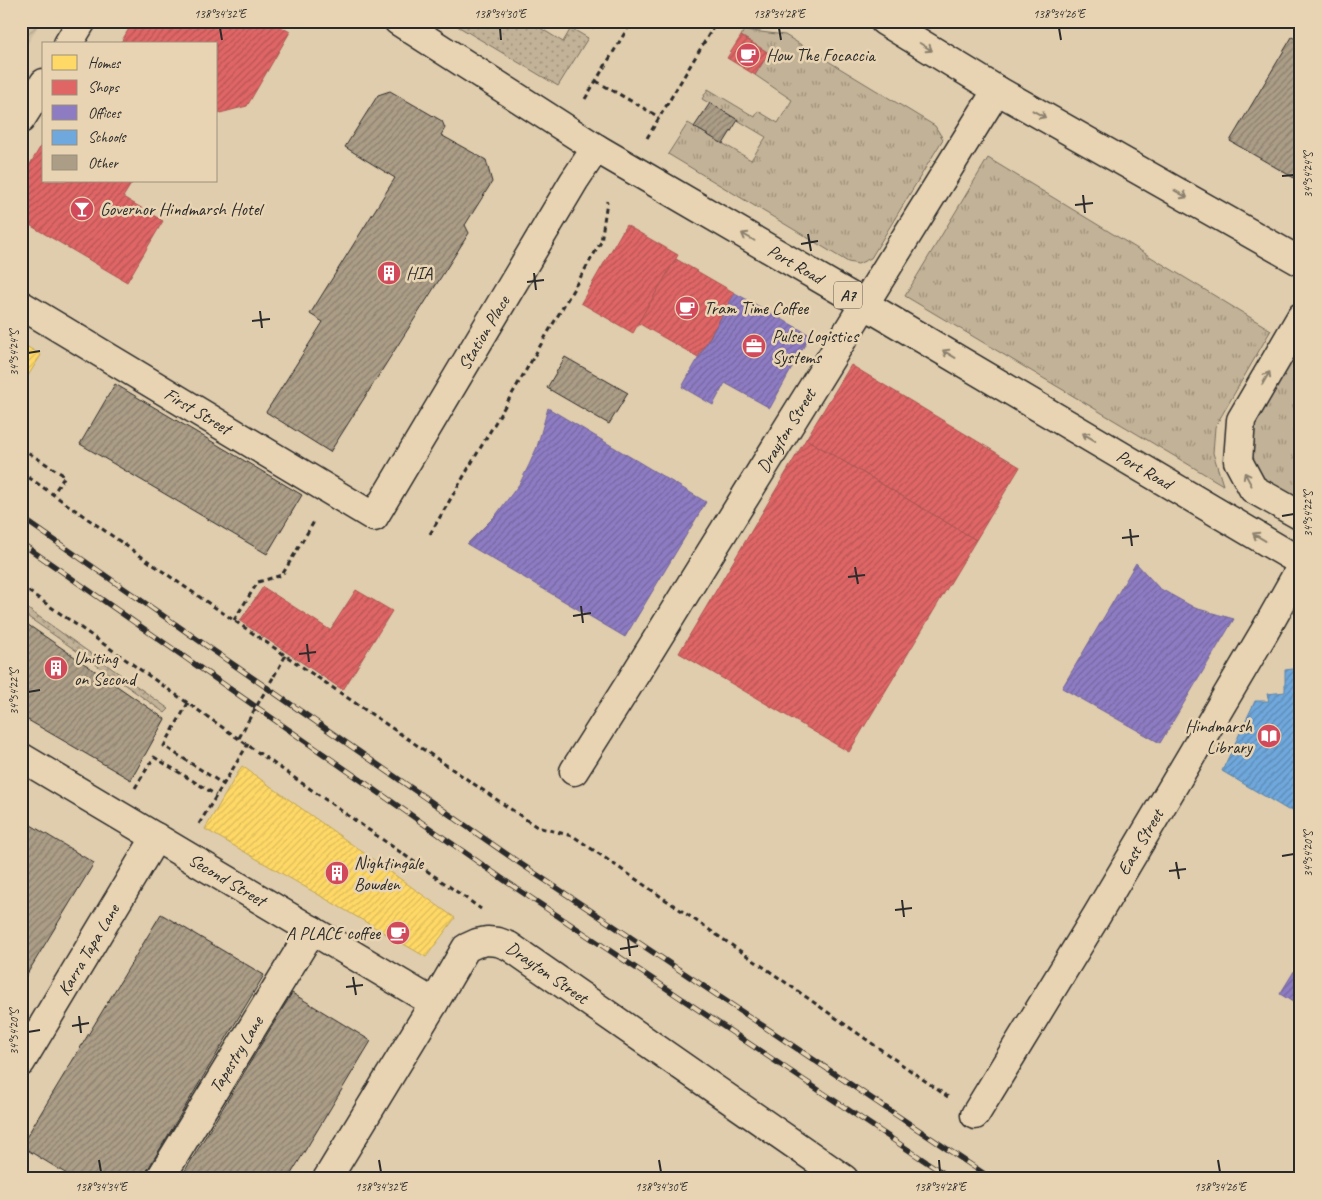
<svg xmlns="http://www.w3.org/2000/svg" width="1322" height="1200" viewBox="0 0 1322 1200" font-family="Caveat,sans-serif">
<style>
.industrial{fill:url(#industrial-furrows)}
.grass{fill:url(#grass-tufts);stroke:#766e61}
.garden{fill:url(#garden-dots);stroke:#766e61}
.homes{fill:url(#homes-hatch);stroke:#bfa554}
.shops{fill:url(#shops-hatch);stroke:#aa5454}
.offices{fill:url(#offices-hatch);stroke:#706495}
.schools{fill:url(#schools-hatch);stroke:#5b82a7}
.building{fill:url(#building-hatch);stroke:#2b2b2b}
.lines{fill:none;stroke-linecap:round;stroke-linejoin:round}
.minor-casing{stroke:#2b2b2b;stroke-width:31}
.trunk-casing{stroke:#2b2b2b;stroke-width:31}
.path{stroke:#2b2b2b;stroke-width:3;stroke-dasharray:5 4;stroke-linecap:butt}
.minor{stroke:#e8d4b2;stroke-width:28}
.trunk{stroke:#e8d4b2;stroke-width:28}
.tram{stroke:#2b2b2b;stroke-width:1}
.rail-casing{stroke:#2b2b2b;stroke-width:5.5}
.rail{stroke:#e8d4b2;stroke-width:4;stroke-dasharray:11;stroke-linecap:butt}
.path-bridge{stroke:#2b2b2b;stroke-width:3;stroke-dasharray:5 4;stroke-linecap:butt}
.oneway{stroke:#8a806e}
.ticks{fill:none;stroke:#2b2b2b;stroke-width:2}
.labels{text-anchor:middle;stroke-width:5;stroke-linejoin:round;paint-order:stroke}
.shield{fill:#e8d4b2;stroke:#645e54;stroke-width:1}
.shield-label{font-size:16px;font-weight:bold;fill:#2b2b2b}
.poi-label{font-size:18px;fill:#2b2b2b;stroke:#e8d4b2;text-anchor:start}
.street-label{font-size:18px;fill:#2b2b2b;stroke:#e8d4b2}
.neatline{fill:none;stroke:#2b2b2b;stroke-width:2}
.ticks-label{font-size:12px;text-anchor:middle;fill:#2b2b2b}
</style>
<defs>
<pattern id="industrial-furrows" width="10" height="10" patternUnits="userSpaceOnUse" patternTransform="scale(1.25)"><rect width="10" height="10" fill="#d0bfa1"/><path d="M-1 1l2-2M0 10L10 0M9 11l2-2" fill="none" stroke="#b3a48b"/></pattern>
<pattern id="grass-tufts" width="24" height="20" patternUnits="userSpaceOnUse" patternTransform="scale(1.25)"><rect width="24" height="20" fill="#c2b297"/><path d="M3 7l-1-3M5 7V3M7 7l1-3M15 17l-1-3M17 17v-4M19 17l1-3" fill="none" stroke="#9e917b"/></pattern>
<pattern id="garden-dots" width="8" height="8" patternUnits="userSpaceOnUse" patternTransform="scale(1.25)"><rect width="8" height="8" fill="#c2b297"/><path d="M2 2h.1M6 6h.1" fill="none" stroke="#9e917b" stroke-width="1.8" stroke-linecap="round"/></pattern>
<pattern id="homes-hatch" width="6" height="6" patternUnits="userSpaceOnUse" patternTransform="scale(1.25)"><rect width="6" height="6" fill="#ffd966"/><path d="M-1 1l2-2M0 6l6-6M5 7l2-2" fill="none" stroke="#dbba59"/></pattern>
<pattern id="shops-hatch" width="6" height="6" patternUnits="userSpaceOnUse" patternTransform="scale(1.25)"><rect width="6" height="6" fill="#e06666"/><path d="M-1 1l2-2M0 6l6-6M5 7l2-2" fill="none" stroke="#b65454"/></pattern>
<pattern id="offices-hatch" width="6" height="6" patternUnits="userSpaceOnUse" patternTransform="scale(1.25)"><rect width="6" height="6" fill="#8e7cc3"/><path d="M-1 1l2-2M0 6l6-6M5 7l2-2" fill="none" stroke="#74669f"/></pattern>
<pattern id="schools-hatch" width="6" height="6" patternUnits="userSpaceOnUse" patternTransform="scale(1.25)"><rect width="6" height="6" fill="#6fa8dc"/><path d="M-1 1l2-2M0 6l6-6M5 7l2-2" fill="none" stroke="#5b89b3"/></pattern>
<pattern id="building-hatch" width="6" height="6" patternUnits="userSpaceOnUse" patternTransform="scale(1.25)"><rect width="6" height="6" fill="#ab9d86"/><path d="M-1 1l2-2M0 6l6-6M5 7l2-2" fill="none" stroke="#8b806e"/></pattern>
</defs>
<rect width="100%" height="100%" fill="#e0cdad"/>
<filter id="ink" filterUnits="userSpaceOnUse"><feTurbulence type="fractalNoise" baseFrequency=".02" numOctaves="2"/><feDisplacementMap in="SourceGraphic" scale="10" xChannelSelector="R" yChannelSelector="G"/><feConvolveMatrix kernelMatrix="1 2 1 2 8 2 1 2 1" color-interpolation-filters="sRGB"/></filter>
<g filter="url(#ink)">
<polygon class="industrial" points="21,21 41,21 21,55"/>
<g class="grass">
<polygon points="744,30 785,35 935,126 943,139 871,258 858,264 848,262 668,154 688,123 751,160 766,137 702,99 708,89 755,117 758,111 778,123 792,100 755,75 768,53 741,36"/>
<polygon points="988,158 1271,330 1215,427 1213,453 1223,485 905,296"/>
<polygon points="1301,345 1301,503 1270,485 1256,468 1249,453 1251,427"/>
</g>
<g class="garden">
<polygon points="449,21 529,21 563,42 571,28 588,38 558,86"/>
<polygon points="21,604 169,709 165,713 21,612"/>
</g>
<g class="homes">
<polygon points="21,343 41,355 21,387"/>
<polygon points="242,766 455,918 426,957 205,829"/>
</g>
<g class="shops">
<polygon points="130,21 271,21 290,32 247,106 216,114 216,44 120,44 131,25 128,24"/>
<polygon points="741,36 769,53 755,75 727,58"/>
<polygon points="44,141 44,181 133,181 123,197 163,221 127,282 21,220 21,179"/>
<polygon points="626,225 678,255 633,333 581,303"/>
<polygon points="676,259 735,293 698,357 638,323"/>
<polygon points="851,365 1020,467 976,540 806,439"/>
<polygon points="806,439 976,540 849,752 679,653"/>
<polygon points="263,587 330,630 356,590 392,611 343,690 240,621"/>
</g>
<g class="offices">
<polygon points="735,293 810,335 770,408 725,383 713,405 682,387"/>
<polygon points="548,408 706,502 625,637 467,544 496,515 520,483 529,465 537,447"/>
<polygon points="1136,563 1159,588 1195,608 1234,619 1160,743 1062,688"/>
<polygon points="1301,960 1301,1007 1280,994"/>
</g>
<polygon class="schools" points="1301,668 1301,809 1288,810 1222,771 1255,701 1269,701 1267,694 1285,692 1285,670"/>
<g class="building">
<polygon points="1292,37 1301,42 1301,182 1230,141"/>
<polygon points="390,91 442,121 445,128 441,135 486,160 492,182 465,225 469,233 330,452 266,412 323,322 310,314 395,178 345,147 378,95"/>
<polygon points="710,103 738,120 723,144 694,127"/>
<polygon points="565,357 628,393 609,424 547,388"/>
<polygon points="115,384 302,495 267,554 80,444"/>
<polygon points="21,620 165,719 131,780 21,716"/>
<polygon points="21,819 94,863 21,984"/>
<polygon points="161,914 264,975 142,1179 75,1179 21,1146"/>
<polygon points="292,993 371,1041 288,1179 180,1179"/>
</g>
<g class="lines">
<g class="minor-casing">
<g id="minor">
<polyline points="68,44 82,21"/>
<polyline points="21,119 44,83"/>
<path id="s1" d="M21,305L374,517L574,181L596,148"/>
<path id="s2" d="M21,757L434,1003"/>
<path id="s3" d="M574,771L631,681L997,90"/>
<path id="s4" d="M21,1062L156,837"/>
<path id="s5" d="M975,1115L1097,915L1265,631L1301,567"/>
<path id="s6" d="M160,1179L312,930"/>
<path id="s7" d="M327,1179L434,1003L466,948L477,943L487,941L498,942L509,946L844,1179"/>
</g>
</g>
<g class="trunk-casing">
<g id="trunk">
<path id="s8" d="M398,21L596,148L864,304L1301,562"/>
<polyline points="884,21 997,90 1301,262"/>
<polyline points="1301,317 1241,420 1238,461 1253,489 1301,516"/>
</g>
</g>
<g class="path">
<polyline points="596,81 659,117"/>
<polyline points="585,99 632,21"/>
<polyline points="647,138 717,21"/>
<polyline points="21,448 65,476 53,494"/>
<polyline points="21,472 185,587 537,827 573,836 775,975 948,1097"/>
<polyline points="430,534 601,242 607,201"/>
<polyline points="21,586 470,901 481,909"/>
<polyline points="234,620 258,582 282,575 315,520"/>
<polyline points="274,676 286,655"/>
<polyline points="188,703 164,746 223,784"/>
<polyline points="239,738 248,721"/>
<polyline points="135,788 154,757 216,795"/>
<polyline points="199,824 248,744"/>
</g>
<use href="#minor" class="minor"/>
<use href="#trunk" class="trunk"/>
<polyline class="tram" points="582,21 593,28"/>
<g class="rail-casing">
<g id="rail">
<polyline points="21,517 518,862 992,1179"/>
<polyline points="21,543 507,882 952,1179"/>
</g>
</g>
<use href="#rail" class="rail"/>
<polyline class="path-bridge" points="248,721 274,676"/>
</g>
<defs><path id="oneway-shaft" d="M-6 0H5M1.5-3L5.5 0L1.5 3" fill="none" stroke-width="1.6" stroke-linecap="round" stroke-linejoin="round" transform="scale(1.25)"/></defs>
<g class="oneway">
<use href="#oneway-shaft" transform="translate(926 47) rotate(32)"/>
<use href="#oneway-shaft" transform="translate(1039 114) rotate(29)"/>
<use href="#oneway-shaft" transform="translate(1181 194) rotate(29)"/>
<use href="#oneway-shaft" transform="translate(748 237) rotate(-150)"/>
<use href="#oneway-shaft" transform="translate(949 354) rotate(-149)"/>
<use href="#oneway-shaft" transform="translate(1266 378) rotate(-60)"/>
<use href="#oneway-shaft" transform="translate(1089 437) rotate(-149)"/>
<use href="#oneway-shaft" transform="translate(1248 479) rotate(-118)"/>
<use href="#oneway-shaft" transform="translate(1259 537) rotate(-149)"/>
</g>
</g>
<path class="ticks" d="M220,28L222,40M500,28L501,40M779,28L781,40M1059,28L1061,40M1282,176L1294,175M1083,195L1085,213M1075,205L1093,203M808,234L811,251M801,244L818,241M534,273L536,290M527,282L544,280M260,311L262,328M252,321L270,319M28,353L40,351M1282,516L1294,514M1130,529L1132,546M1122,538L1139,536M855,567L858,584M848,577L865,575M581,606L583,623M573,616L591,613M307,644L309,662M299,654L316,652M28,692L40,690M1282,856L1294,854M1176,862L1179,879M1169,871L1186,869M902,900L904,917M895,910L912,908M628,939L630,956M620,949L638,946M353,977L356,995M346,987L363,985M79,1016L81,1033M72,1026L89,1023M28,1032L40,1030M99,1160L101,1172M379,1160L381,1172M659,1160L661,1172M939,1160L940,1172M1218,1160L1220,1172"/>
<defs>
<g id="cafe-disc" transform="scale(1.25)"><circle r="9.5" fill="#d1495b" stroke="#e8d4b2"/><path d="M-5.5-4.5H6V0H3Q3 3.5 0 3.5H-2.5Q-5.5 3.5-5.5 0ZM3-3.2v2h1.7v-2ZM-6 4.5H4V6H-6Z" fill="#fff"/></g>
<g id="bar-disc" transform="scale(1.25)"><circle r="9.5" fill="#d1495b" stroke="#e8d4b2"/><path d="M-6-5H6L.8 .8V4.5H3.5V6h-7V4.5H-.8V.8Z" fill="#fff"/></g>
<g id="building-disc" transform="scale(1.25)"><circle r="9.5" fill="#d1495b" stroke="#e8d4b2"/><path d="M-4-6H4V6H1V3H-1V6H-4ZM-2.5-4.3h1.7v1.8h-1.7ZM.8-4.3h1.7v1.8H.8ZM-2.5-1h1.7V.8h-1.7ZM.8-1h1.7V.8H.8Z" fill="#fff"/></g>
<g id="office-disc" transform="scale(1.25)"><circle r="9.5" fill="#d1495b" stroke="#e8d4b2"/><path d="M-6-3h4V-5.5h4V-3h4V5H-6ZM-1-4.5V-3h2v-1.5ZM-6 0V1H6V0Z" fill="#fff"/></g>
<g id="library-disc" transform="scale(1.25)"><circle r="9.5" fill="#d1495b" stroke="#e8d4b2"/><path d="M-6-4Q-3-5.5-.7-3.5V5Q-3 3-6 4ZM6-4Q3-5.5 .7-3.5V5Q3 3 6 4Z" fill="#fff"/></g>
</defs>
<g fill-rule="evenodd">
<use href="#cafe-disc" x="748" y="55"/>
<use href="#bar-disc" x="82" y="209"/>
<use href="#building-disc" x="389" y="273"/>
<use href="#cafe-disc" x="687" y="308"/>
<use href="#office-disc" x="754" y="346"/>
<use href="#building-disc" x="56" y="668"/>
<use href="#library-disc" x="1269" y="736"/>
<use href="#building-disc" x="337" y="873"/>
<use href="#cafe-disc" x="398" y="933"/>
</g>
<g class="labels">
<rect class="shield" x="834" y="281.5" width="28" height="27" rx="4"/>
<g class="shield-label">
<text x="848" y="301">A7</text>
</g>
<g class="poi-label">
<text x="766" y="61">How The Focaccia</text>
<text x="100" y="215">Governor Hindmarsh Hotel</text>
<text x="406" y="279">HIA</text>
<text x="704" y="314">Tram Time Coffee</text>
<text x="772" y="342">Pulse Logistics<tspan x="772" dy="21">Systems</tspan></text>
<text x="74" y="664">Uniting<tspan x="74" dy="21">on Second</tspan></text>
<text x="1252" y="732" text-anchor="end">Hindmarsh<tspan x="1252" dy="21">Library</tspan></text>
<text x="354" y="869">Nightingale<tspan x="354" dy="21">Bowden</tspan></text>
<text x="380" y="939" text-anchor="end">A PLACE coffee</text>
</g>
<g class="street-label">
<text dy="6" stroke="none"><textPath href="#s8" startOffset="466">Port Road</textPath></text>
<text dy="6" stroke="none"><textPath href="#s1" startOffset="626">Station Place</textPath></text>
<text dy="6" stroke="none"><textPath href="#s1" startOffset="206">First Street</textPath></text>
<text dy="6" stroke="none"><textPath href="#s3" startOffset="401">Drayton Street</textPath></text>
<text dy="6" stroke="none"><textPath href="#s8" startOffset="871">Port Road</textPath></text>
<text dy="6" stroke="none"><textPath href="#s5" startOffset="319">East Street</textPath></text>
<text dy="6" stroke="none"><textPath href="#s2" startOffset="240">Second Street</textPath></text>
<text dy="6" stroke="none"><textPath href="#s4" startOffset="131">Karra Tapa Lane</textPath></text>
<text dy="6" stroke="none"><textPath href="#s7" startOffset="361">Drayton Street</textPath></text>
<text dy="6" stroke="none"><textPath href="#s6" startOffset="146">Tapestry Lane</textPath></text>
</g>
</g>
<rect width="1322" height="1200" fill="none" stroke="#e8d4b2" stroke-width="55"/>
<rect x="42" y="42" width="175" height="140" fill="#e8d4b2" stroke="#9c907c"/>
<rect x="52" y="55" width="25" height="15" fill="#ffd966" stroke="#9c907c"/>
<text x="88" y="68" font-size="15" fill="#2b2b2b">Homes</text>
<rect x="52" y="80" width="25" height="15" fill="#e06666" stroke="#9c907c"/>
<text x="88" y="92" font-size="15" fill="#2b2b2b">Shops</text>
<rect x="52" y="105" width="25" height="15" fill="#8e7cc3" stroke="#9c907c"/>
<text x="88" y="118" font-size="15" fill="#2b2b2b">Offices</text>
<rect x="52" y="130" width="25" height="15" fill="#6fa8dc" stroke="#9c907c"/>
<text x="88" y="142" font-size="15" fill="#2b2b2b">Schools</text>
<rect x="52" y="155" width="25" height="15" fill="#ab9d86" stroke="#9c907c"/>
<text x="88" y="168" font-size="15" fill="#2b2b2b">Other</text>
<rect x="28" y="28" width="1266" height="1144" class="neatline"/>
<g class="ticks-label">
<text x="220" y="18">138°34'32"E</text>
<text x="500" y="18">138°34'30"E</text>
<text x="779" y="18">138°34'28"E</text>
<text x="1059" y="18">138°34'26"E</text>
<text transform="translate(1308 175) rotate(-90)" y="4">34°54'24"S</text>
<text transform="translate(14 353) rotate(-90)" y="4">34°54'24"S</text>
<text transform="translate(1308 514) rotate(-90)" y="4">34°54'22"S</text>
<text transform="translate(14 692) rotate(-90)" y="4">34°54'22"S</text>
<text transform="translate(1308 854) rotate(-90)" y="4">34°54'20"S</text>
<text transform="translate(14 1032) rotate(-90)" y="4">34°54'20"S</text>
<text x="101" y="1191">138°34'34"E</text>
<text x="381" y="1191">138°34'32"E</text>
<text x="661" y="1191">138°34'30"E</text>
<text x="940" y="1191">138°34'28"E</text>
<text x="1220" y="1191">138°34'26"E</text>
</g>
</svg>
